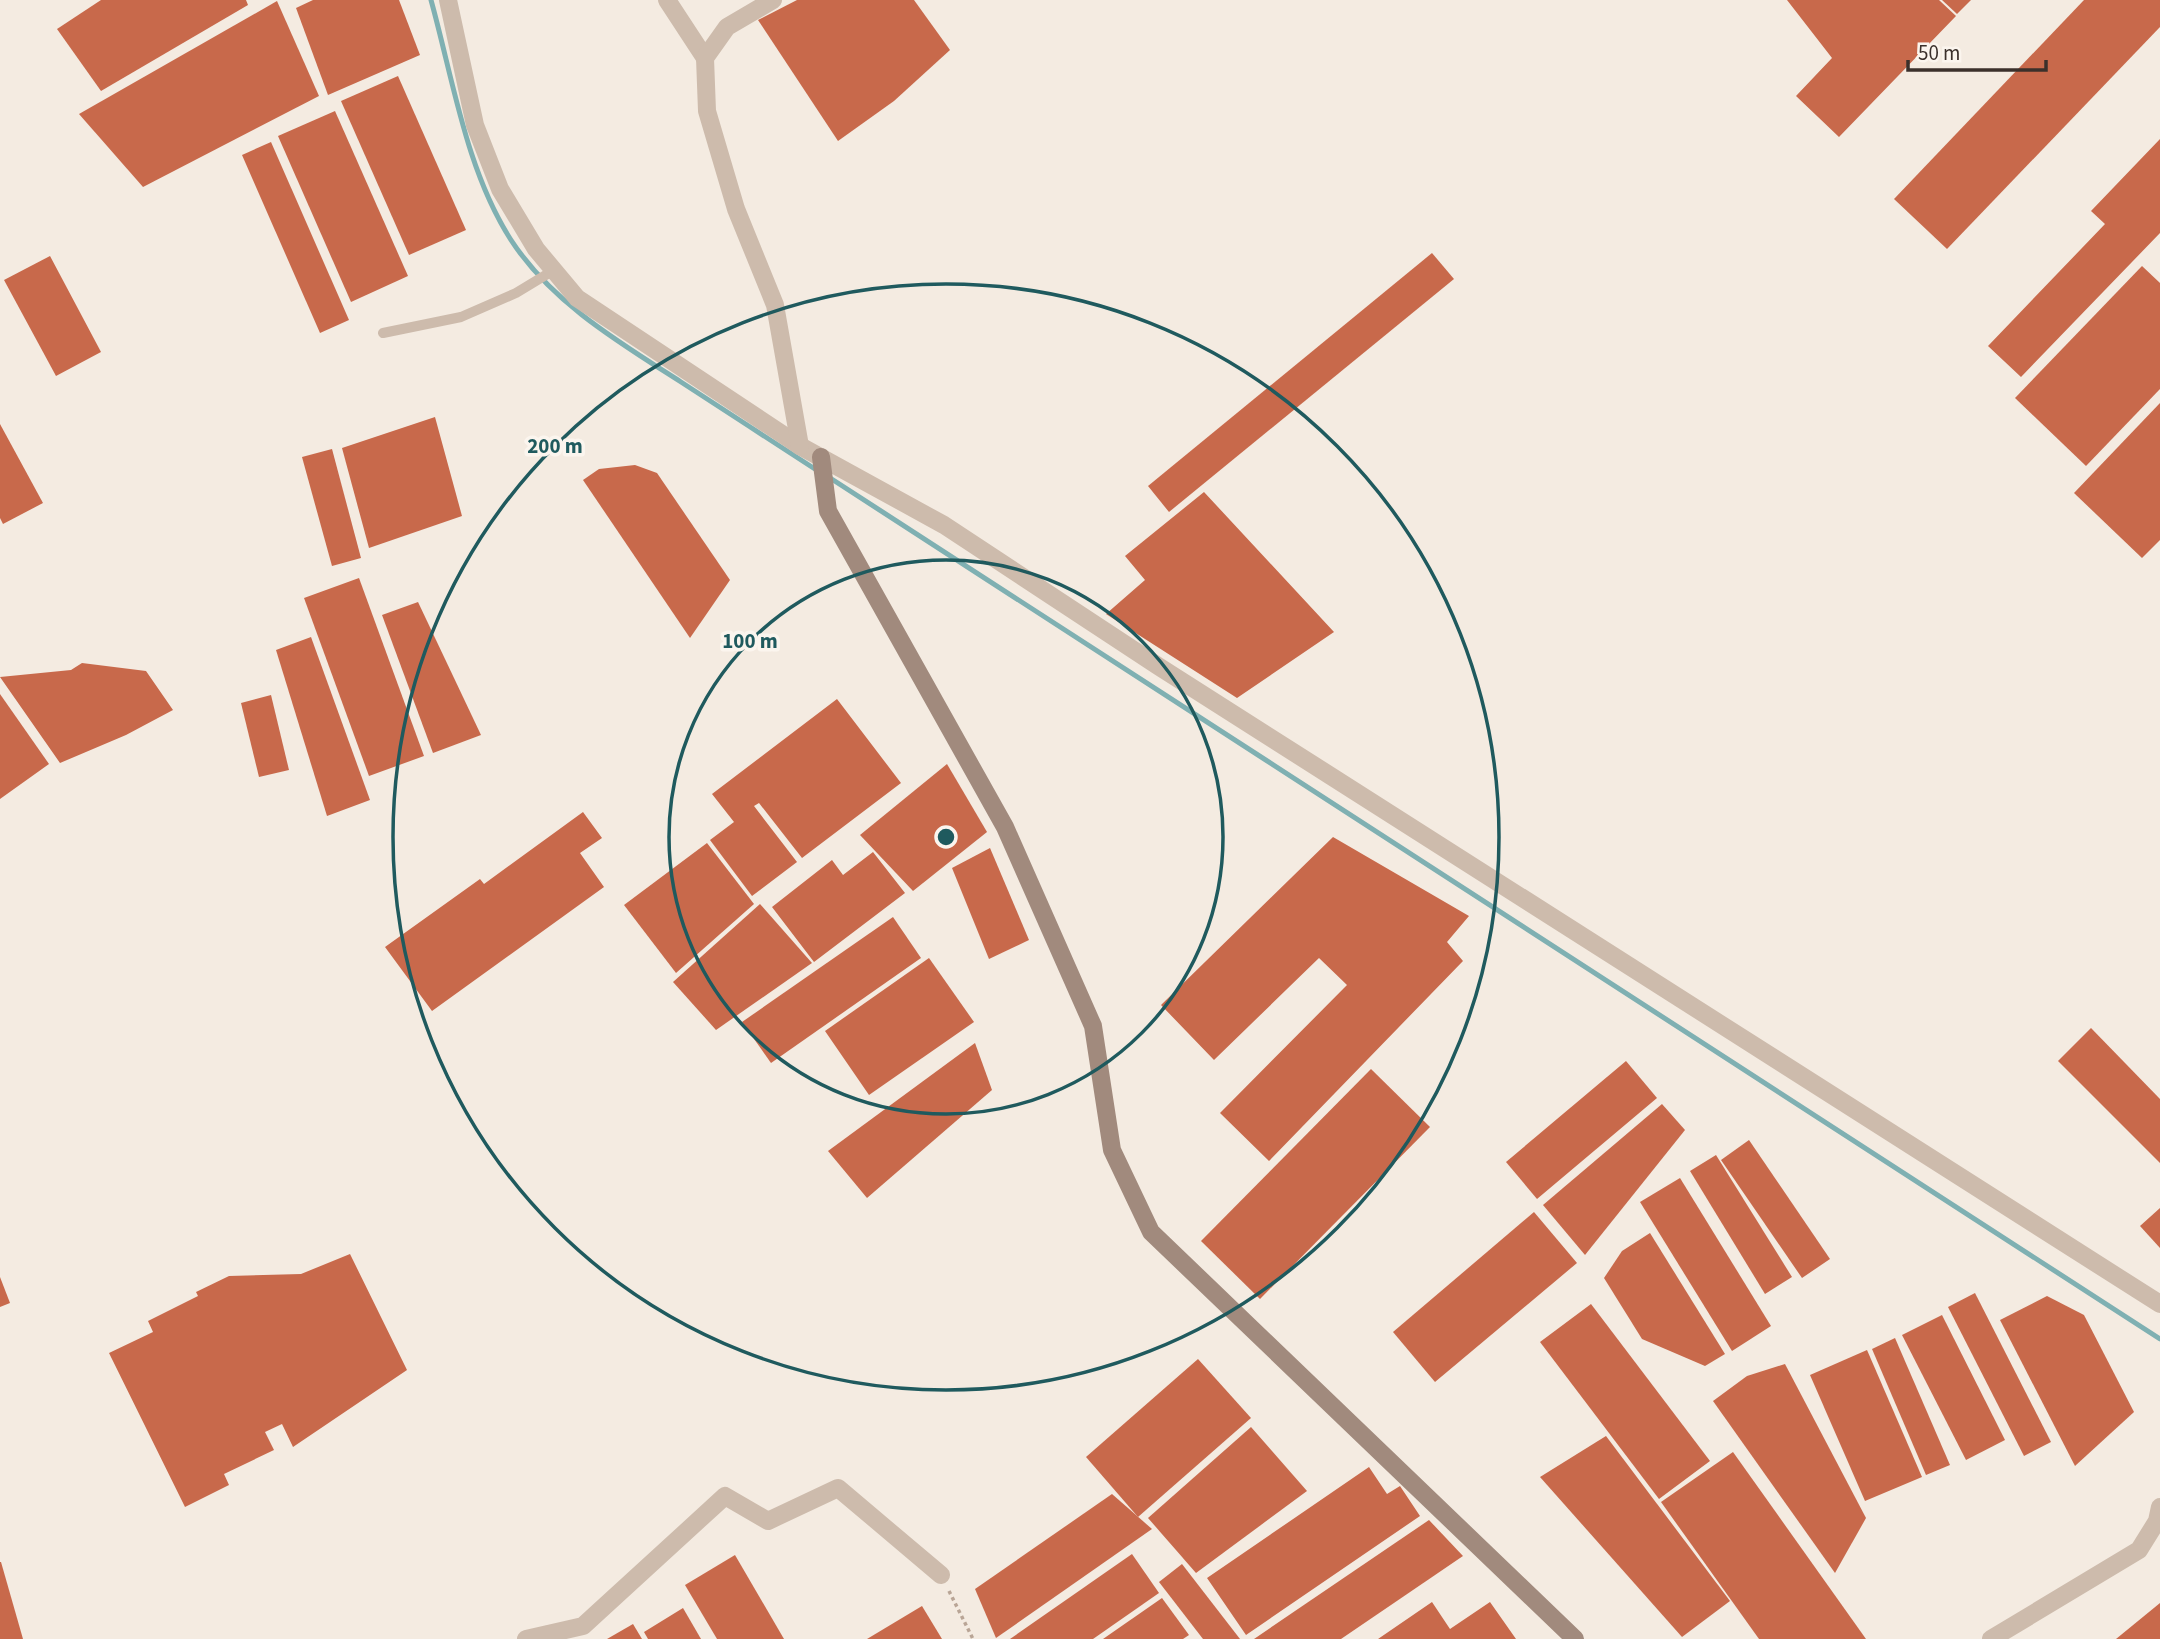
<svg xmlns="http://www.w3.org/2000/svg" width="2160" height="1639" viewBox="0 0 2160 1639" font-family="'Source Sans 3',sans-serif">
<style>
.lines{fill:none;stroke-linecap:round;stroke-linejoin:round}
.stream{stroke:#7fb0b2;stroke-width:5}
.building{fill:#c8694b}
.path{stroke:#b9a596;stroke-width:3.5;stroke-dasharray:3.5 3.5;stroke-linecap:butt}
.lane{stroke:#cdbbac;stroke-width:10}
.street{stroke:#cdbbac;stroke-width:18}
.secondary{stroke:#a18a7d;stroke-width:18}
.ring{fill:none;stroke:#1f5a5e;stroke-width:3.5}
.centre{fill:#1f5a5e;stroke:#fbf5ee;stroke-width:3.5}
.ring-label{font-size:21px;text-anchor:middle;font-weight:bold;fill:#1f5a5e;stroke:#fbf5ee;stroke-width:7;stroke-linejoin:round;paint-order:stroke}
</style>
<rect width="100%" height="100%" fill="#f4ebe1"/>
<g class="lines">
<g class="stream">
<path d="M431,0C453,79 466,170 511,240C552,303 620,343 681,382C727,412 772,441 818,471"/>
<polyline points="827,476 2160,1339"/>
</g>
</g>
<g class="building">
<polygon points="101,0 246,0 248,5 101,91 57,29"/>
<polygon points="313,0 399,0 420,55 328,95 296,8"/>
<polygon points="797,0 914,0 950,50 894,101 838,141 758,20"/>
<polygon points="1787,0 1939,0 1956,16 1839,137 1796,96 1832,58"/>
<polygon points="1942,0 1971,0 1957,14"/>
<polygon points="2084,0 2160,0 2160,27 1947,249 1894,199"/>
<polygon points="277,1 319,96 143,187 79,114"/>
<polygon points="398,76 466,230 409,255 341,101"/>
<polygon points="335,111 408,276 351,302 278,136"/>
<polygon points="2160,139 2160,233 2021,377 1988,346 2105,224 2091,211"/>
<polygon points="271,142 349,320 320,333 242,155"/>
<polygon points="1432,253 1454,279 1169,512 1148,486"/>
<polygon points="50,256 101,352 56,376 4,280"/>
<polygon points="2142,266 2160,283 2160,389 2086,466 2015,398"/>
<polygon points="2160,403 2160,540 2142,558 2074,493"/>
<polygon points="435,417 462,516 369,548 342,448"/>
<polygon points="0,424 43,503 3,524 0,518"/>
<polygon points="332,449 361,558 332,566 302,457"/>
<polygon points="635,465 657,473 730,580 690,638 583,480 599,469"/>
<polygon points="1204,492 1334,632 1237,698 1106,614 1145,580 1125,556"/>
<polygon points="359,578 424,756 369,776 304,598"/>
<polygon points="418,602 481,735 433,753 382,615"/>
<polygon points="311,637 370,800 327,816 276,650"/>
<polygon points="82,663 146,671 173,710 126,735 60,763 0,677 71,670"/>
<polygon points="0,694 49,764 0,799"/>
<polygon points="271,695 289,770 259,777 241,703"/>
<polygon points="837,699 901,783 802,858 759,803 754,806 797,862 752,896 710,840 734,822 712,794"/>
<polygon points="947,764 987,832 913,891 860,835"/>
<polygon points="583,812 602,838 580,853 604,887 432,1011 385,947 480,879 484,884"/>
<polygon points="1333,837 1469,916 1447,942 1463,961 1269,1161 1220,1113 1347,985 1319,958 1214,1060 1161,1005"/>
<polygon points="707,843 754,904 676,973 624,905"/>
<polygon points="990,848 1029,940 989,959 952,868"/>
<polygon points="873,852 905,893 814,962 772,907 832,860 843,875"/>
<polygon points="760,904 812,963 716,1030 673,982"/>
<polygon points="893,917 921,958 771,1063 742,1022"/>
<polygon points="929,958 974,1022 869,1095 825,1031"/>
<polygon points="2091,1028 2160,1099 2160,1163 2058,1061"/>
<polygon points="975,1043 992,1090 867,1198 828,1151"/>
<polygon points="1626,1061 1657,1098 1537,1199 1506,1162"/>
<polygon points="1371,1069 1430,1127 1260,1299 1201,1241"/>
<polygon points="1662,1104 1685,1130 1585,1255 1543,1205"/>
<polygon points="1749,1140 1830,1259 1802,1278 1721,1160"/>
<polygon points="1716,1155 1792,1277 1765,1294 1690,1171"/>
<polygon points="1680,1178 1771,1326 1732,1351 1640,1202"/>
<polygon points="2160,1208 2160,1248 2140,1226"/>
<polygon points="1534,1212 1577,1263 1435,1382 1393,1332"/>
<polygon points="1650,1233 1725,1354 1705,1366 1642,1339 1604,1278 1622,1251"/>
<polygon points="350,1254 407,1370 293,1447 282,1424 265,1432 274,1450 224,1474 229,1485 185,1507 109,1353 153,1332 148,1321 198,1296 196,1292 229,1276 301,1274"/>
<polygon points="0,1277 10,1303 0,1307"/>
<polygon points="1975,1293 2051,1442 2024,1456 1948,1307"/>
<polygon points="2047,1296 2084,1315 2134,1412 2075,1466 2000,1320"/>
<polygon points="1591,1304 1710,1461 1659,1499 1540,1342"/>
<polygon points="1942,1315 2005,1440 1966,1460 1902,1335"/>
<polygon points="1895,1338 1950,1465 1926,1475 1872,1349"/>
<polygon points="1867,1350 1922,1477 1865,1501 1810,1375"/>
<polygon points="1198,1359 1251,1418 1138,1517 1086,1457"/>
<polygon points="1785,1364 1866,1518 1835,1573 1713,1401 1747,1376"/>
<polygon points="1251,1427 1307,1491 1196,1573 1148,1518"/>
<polygon points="1606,1436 1730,1601 1682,1637 1540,1477"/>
<polygon points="1733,1452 1866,1639 1759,1639 1661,1502"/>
<polygon points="1369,1467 1387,1494 1400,1486 1420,1516 1246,1635 1207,1578"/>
<polygon points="1112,1494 1152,1529 996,1638 975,1589"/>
<polygon points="1429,1520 1463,1556 1341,1639 1254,1639"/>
<polygon points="1132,1554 1159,1593 1093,1639 1010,1639"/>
<polygon points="735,1555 784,1639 717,1639 685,1585"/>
<polygon points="0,1562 1,1562 23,1639 0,1639"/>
<polygon points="1182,1564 1240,1639 1203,1639 1159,1582"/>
<polygon points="1162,1598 1189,1635 1183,1639 1103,1639"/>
<polygon points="1432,1602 1450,1629 1490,1602 1516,1639 1378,1639"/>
<polygon points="2160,1603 2160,1639 2116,1639"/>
<polygon points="922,1606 942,1639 867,1639"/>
<polygon points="683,1608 701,1639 648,1639 644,1632"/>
<polygon points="633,1624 642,1639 607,1639"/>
</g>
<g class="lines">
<polyline class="path" points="949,1591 973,1639"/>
<polyline class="lane" points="383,333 461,317 516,293 554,270"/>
<g class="street">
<polyline points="448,0 475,125 500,189 536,249 577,298 800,446 944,525 1158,666 2160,1304"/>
<polyline points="667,0 705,58"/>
<polyline points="773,0 727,27 705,58 707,111 736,209 775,305 800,446"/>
<polyline points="526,1639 583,1626 725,1496 768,1521 838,1488 941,1575"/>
<polyline points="1991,1639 2139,1550 2157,1521 2160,1507"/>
</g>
<polyline class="secondary" points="821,457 828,511 1005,827 1093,1026 1112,1150 1151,1232 1575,1639"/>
</g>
<g class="ring">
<circle cx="946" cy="837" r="277"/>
<circle cx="946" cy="837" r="553"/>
</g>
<circle cx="946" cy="837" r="10" class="centre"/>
<g class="ring-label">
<text x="555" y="453">200 m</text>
<text x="750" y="648">100 m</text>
</g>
<path d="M1908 60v10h138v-10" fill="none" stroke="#3b302b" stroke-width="3.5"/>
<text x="1918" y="60" font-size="21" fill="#3b302b" stroke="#fbf5ee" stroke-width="5" paint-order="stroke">50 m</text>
</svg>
